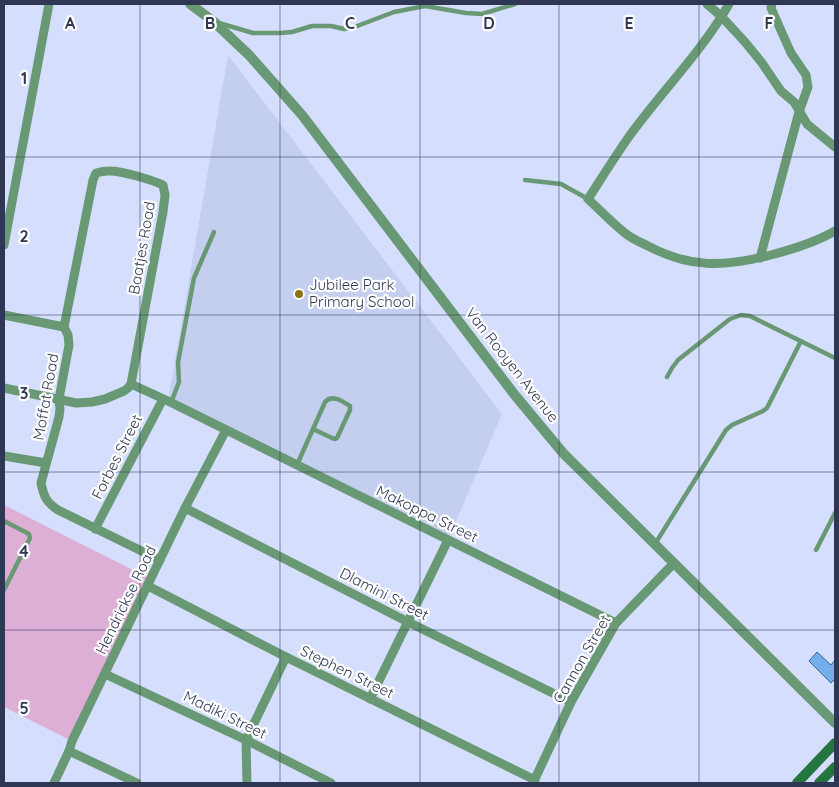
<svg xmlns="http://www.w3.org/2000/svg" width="839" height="787" viewBox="0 0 839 787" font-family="Quicksand,sans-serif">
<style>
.built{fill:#c4cff0}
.green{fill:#ddaed6}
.building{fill:#76aeeb;stroke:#2f669e}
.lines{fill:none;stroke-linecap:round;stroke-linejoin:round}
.service{stroke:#699974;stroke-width:4.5}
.minor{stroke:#699974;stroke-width:9}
.tertiary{stroke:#699974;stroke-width:10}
.secondary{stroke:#247540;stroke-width:10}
.grid{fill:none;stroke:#2f3755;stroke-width:1;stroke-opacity:0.55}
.poi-dot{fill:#8c7215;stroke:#fff;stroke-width:2}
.labels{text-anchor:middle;stroke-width:4.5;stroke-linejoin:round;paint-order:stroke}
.street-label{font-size:15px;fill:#2f3755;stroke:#fff}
.poi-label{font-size:15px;fill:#2f3755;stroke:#fff;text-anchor:start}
.grid-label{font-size:16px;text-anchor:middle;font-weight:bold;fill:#2f3755;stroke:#fff;stroke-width:4.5;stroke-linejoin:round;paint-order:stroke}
</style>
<rect width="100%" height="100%" fill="#d5dffd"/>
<polygon class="built" points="228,55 502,414 448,540 168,401"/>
<polygon class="green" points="4,505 151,579 72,741 4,707"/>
<polygon class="building" points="817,652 831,665 835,660 835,679 831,683 809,661"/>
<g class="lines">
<g class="service">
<polyline points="219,23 253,33 280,33 292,32 312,26 331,26 344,29 352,28 394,12 425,6 466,13 482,14 515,4"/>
<polyline points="525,180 561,184 588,199"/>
<polyline points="667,377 672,368 678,360 730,319 741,315 750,316 835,358"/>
<polyline points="171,403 179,382 178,362 194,278 214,232"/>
<path d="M297,465C306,444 316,423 325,402C332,394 342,401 350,406V410L337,438L335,439L332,438L313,429"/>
<polyline points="4,521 29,534 30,538 4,590"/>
<polyline points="655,544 726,430 732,425 763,411 767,408 801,341"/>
<polyline points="816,550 835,513"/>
</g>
<g class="minor">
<polyline points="707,4 721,16 745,42 762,63 781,91 794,102 807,124 835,147"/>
<path d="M729,4C701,53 660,93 628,138C614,158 601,179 588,199C600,210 612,223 625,233C632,239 640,242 648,246C690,268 723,267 767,256C791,250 814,243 835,231"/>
<polyline points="4,245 49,4"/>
<polyline points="760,258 799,112 808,87 806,75 791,53 771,8 772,4"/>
<polyline points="4,315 64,327"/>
<path d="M131,384L163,212L165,195L163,185C152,180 120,170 108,171C104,171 100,172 96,173L93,180L64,327L68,335L69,345L59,399L60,409L59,417L41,483C44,497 46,502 58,510L160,560"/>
<polyline points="4,388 76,403 92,402 105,399 124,391 128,388 131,384 168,401 616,623"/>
<polyline points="4,456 46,463"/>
<polyline points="185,508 408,622 571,702"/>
<polyline points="95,529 163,399"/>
<polyline points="148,586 286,657 535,780"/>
<polyline points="105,674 246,740 331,783"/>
<polyline points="370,699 448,540"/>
<polyline points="69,751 137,783"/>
<polyline points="54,783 69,751 72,741 185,508 226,430"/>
<polyline points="247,783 246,740 286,657"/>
<polyline points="533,783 571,702 616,623 674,563"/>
</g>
<polyline class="tertiary" points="190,4 213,21 249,55 302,115 514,394 563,453 835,723"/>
<g class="secondary">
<polyline points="797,783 835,743"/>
<polyline points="819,783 835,767"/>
</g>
</g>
<path class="grid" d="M140,4V783M280,4V783M420,4V783M559,4V783M699,4V783M4,157H835M4,315H835M4,472H835M4,630H835"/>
<circle class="poi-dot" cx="299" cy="294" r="5"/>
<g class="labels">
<g class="street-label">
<text transform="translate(142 248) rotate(-80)" y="5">Baatjes Road</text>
<text transform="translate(512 365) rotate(52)" y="5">Van Rooyen Avenue</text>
<text transform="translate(46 397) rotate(-80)" y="5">Moffat Road</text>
<text transform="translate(117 457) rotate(-63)" y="5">Forbes Street</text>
<text transform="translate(427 514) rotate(26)" y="5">Makoppa Street</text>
<text transform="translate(384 594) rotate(27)" y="5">Dlamini Street</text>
<text transform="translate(126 600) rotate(-64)" y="5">Hendrickse Road</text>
<text transform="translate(582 659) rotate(-60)" y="5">Cannon Street</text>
<text transform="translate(347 672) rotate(26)" y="5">Stephen Street</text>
<text transform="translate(225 715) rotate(26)" y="5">Madiki Street</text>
</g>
<g class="poi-label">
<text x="309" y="290">Jubilee Park<tspan x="309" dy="17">Primary School</tspan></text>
</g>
</g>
<g class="grid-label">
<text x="70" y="29">A</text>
<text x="210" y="29">B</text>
<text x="350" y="29">C</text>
<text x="489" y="29">D</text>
<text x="629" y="29">E</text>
<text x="769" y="29">F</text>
<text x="24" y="84">1</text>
<text x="24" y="242">2</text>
<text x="24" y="399">3</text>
<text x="24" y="557">4</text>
<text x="24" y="714">5</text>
</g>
<rect width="839" height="787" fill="none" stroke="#2f3755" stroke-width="10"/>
</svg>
